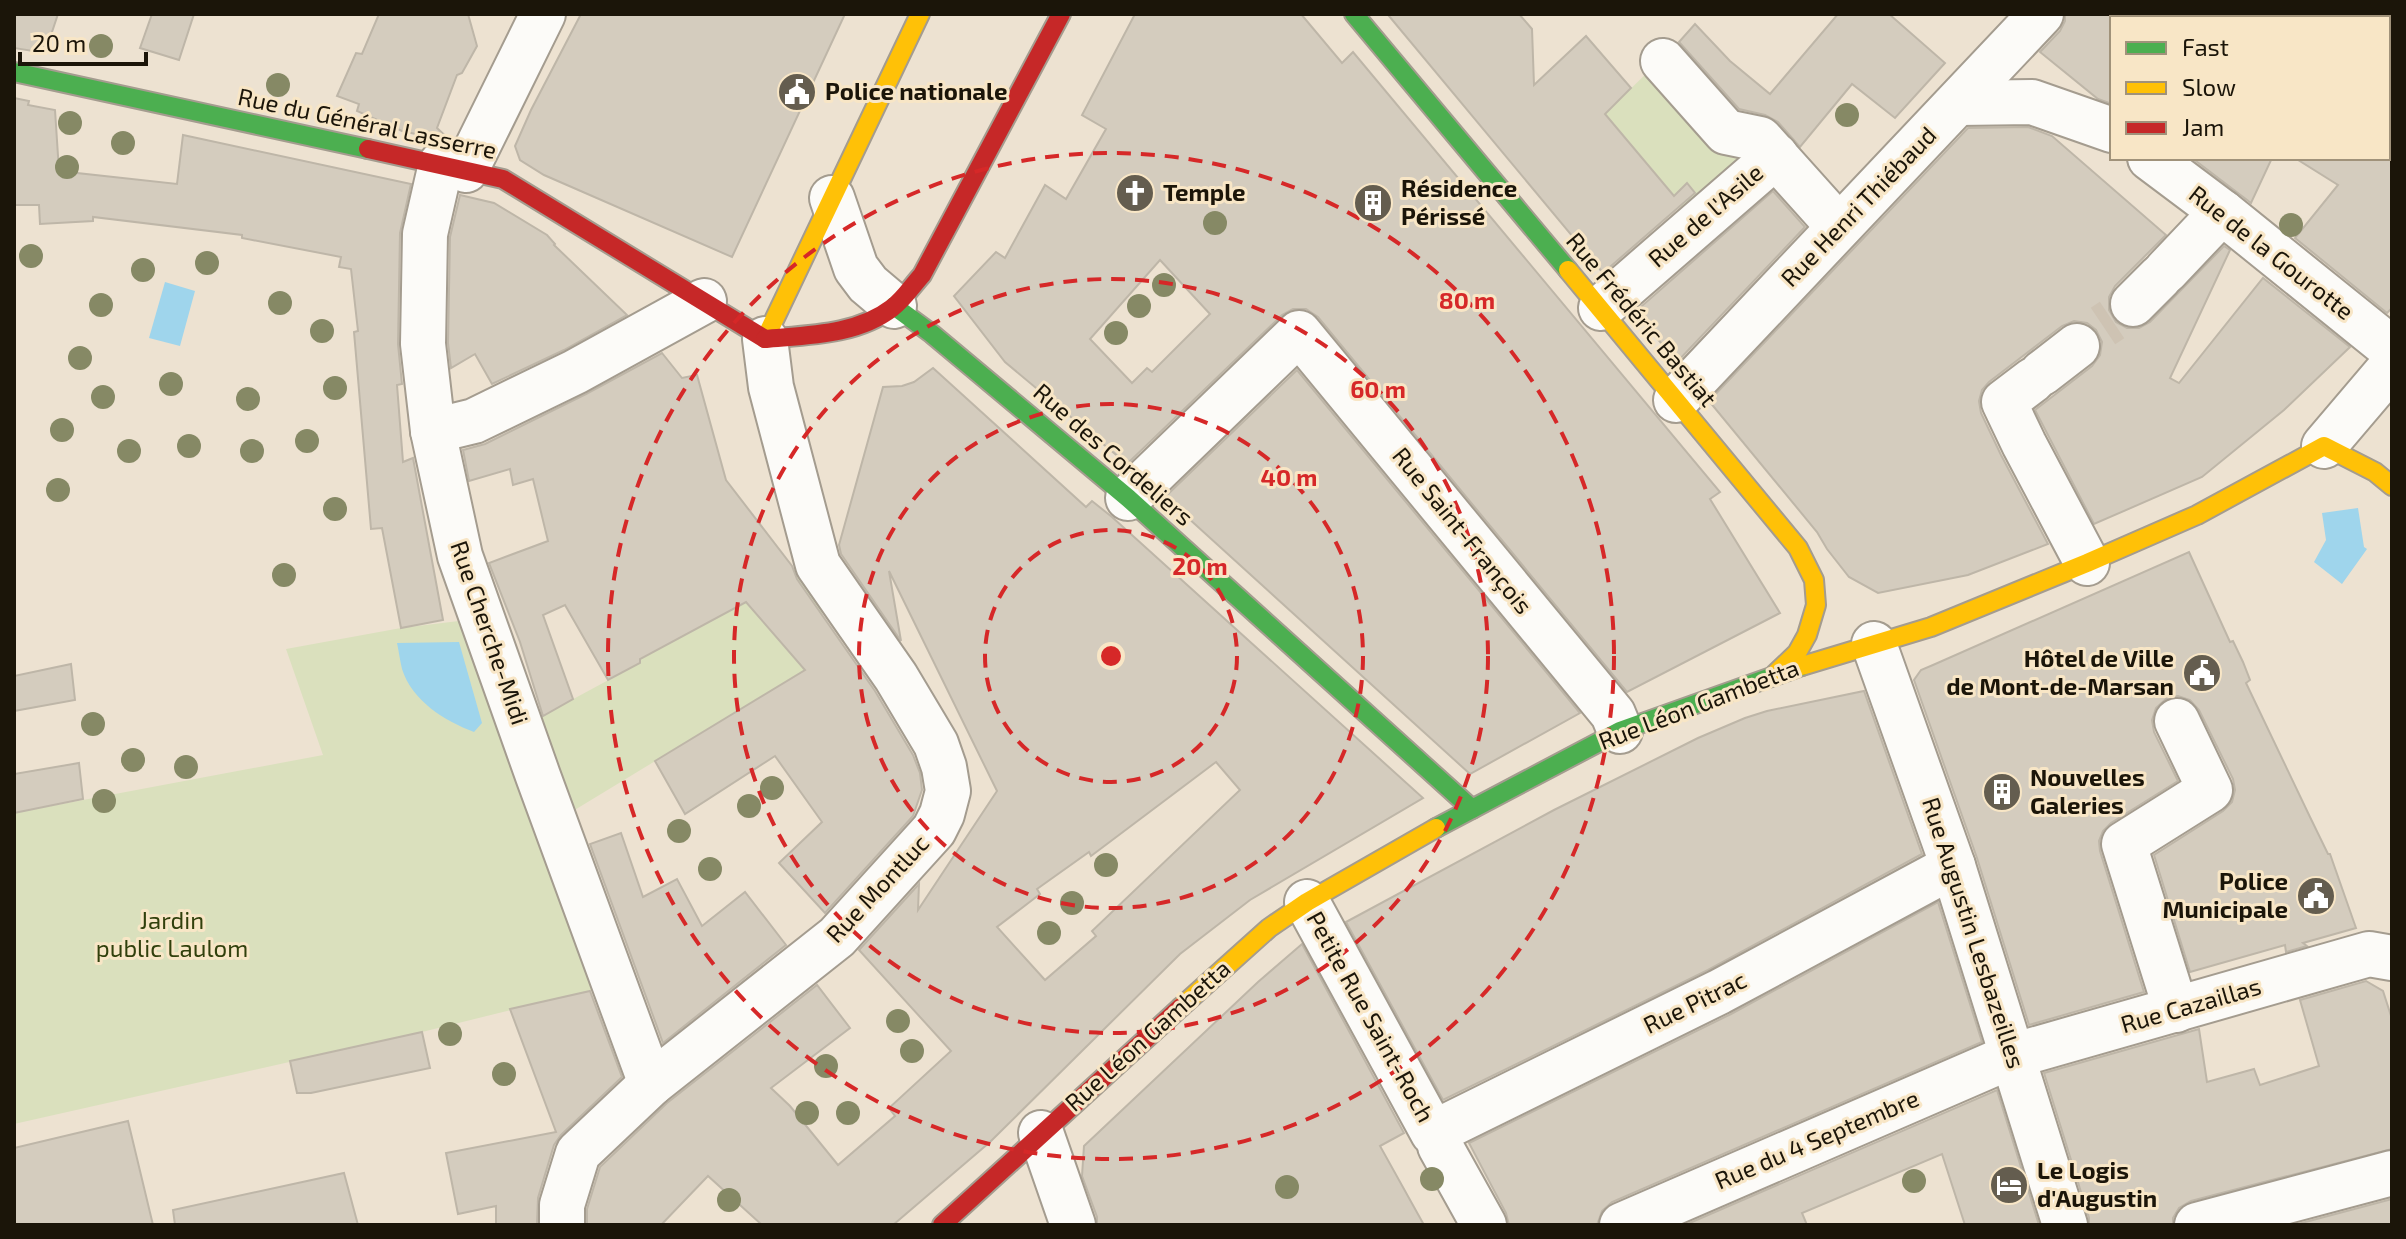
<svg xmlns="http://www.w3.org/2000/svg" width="2406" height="1239" viewBox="0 0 2406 1239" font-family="'Exo 2',sans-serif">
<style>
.green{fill:#dae0bd}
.water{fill:#9fd5ec}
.building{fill:#d4ccbe;stroke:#beb6a8;stroke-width:2;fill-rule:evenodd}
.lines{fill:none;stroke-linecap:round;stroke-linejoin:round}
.street-tunnel{stroke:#cec3b3;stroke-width:44;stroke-dasharray:44 22;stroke-linecap:butt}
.street-casing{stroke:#a49c8f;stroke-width:48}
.fast-casing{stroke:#a49c8f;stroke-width:22}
.slow-casing{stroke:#a49c8f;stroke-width:22}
.jam-casing{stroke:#a49c8f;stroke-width:22}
.street{stroke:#fcfbf8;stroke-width:44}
.fast{stroke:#4caf50;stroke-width:18}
.slow{stroke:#ffc107;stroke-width:18}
.jam{stroke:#c62828;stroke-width:18}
.tree{fill:#868965}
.ring{fill:none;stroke:#d62828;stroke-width:4;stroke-dasharray:14 10}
.labels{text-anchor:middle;stroke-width:6;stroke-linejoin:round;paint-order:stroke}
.poi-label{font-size:24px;font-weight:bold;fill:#1b1509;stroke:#f8e6c6;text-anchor:start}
.street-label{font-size:24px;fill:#1b1509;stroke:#f8e6c6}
.park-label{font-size:24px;fill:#31400c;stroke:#f8e6c6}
.centre{fill:#d62828;stroke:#f8e6c6;stroke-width:4}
.ring-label{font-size:24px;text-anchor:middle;font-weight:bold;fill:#d62828;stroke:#f8e6c6;stroke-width:6;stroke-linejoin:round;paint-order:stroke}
</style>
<rect width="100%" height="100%" fill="#ede2d1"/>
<g class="green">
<polygon points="1654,66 1758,154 1690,218 1605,114"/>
<polygon points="793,567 825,611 783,645 805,670 573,811 540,717 640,663 640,659 752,597"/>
<polygon points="467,620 596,989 422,1032 14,1124 14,813 323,755 286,649 401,628"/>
</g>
<g class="water">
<polygon points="2274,14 2392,14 2392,91 2388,89 2388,18 2280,18"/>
<polygon points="165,282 195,291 180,346 149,338"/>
<polygon points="2358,508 2364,547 2367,549 2342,584 2314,562 2326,540 2322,513"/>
<path d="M459,642L482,723L474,732C445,721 412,701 402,669C400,661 399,652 397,643Z"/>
</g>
<g class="building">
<polygon points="14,14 58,14 45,53 14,48"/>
<polygon points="152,14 194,14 179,60 140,48"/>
<polygon points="379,14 468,14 477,46 462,73 457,75 437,128 452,142 402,131 357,111 359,104 337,96 356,53 362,54"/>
<polygon points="581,14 845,14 732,257 544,175 520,160 515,146 531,110"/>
<path d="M1135,14H1301L1342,63L1353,52L1720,492L1710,499L1780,613L1627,692L1318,317L1306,309H1293L1282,315L1127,464L1005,362L954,296L996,252L1005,258L1045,185L1066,199L1106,129L1082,115ZM1160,260L1210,314L1152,372L1147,368L1132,383L1090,339Z"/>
<polygon points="1391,14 1519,14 1532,29 1534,85 1586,36 1631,88 1605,114 1674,196 1687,183 1695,193 1603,273 1389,16"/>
<polygon points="1838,14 1889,14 1945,63 1895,118 1852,84 1800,147 1778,122 1765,115 1739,109 1679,42 1695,24 1730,61 1770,94"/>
<polygon points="2065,14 2112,14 2112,104 2098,99 2040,52 2060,31 2065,21"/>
<polygon points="14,98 29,101 28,105 55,110 59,171 177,184 183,135 411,184 400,233 398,344 402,384 397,385 403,462 413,458 443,620 401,628 382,528 371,529 354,332 358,331 351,269 339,267 341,257 242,238 242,235 93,217 93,221 40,224 39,205 14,205"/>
<polygon points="2028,127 2052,136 2166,235 2115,286 2109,297 2109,310 2116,322 2127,328 2139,328 2150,322 2224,246 2230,250 2170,378 2179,383 2263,278 2350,347 2284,410 2202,477 2094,524 2035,410 2092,366 2100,355 2102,342 2096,330 2087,323 2074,321 2062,326 1989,382 1982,390 1979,401 1981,413 2001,455 2048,544 1968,575 1878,593 1849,577 1827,549 1817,532 1709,401 1968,128"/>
<polygon points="2192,158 2272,158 2251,203"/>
<polygon points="2295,158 2392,158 2392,308 2387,313 2295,238 2338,185"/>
<polygon points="1773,191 1805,227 1677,362 1635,312"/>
<polygon points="460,195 494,203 547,235 555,244 554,245 627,315 564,350 492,384 475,354 451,368 448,343 450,237"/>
<polygon points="662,353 682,378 697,375 726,480 792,566 797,579 875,691 913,755 920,773 922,790 913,816 825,913 779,863 822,822 775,756 685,814 655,761 805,670 746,602 640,659 640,663 608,680 565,605 543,615 573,699 543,716 520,642 489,563 548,541 533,479 513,485 510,469 469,481 463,450 485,444 586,394"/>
<path d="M933,368L1086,507L1092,501L1112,517L1423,798L1250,900L1180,954L990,1142L893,1225H762L708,1176L661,1225H587V1209L600,1167L667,1103L817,985L850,1028L771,1088L790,1106L838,1165L895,1116L889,1108L951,1051L859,950L919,884L918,910L997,791L889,571L901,641L841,554L839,545L883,387L902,386L914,382ZM1216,762L1240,790L1092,931L1096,936L1045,980L997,927L1040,894L1037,889L1089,852L1091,856Z"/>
<polygon points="1297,370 1580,713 1470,774 1165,497"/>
<polygon points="2189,552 2230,642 2233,641 2243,662 2250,680 2246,683 2310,817 2328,854 2330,854 2356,928 2303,943 2307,946 2286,952 2285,945 2190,972 2154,855 2223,811 2232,802 2235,790 2233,779 2199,710 2190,700 2178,696 2167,698 2156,708 2152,720 2154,732 2178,781 2111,823 2103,831 2099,841 2100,851 2144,992 2029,1025 1977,858 1914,680 1921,670 1933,665"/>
<polygon points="71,664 75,700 14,711 14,676"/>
<polygon points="1864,691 1922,854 1708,970 1443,1100 1346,922 1554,810 1698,738 1745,718 1767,711"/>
<polygon points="79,763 83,799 14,813 14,774"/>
<polygon points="621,833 643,897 677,879 702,926 745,892 786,945 663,1043 590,844"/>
<polygon points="1938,902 1982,1042 1612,1202 1602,1211 1597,1225 1509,1225 1506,1213 1469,1143 1731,1014"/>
<polygon points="1302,944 1404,1133 1380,1146 1424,1225 1097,1225 1097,1217 1082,1176 1084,1146 1258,982"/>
<polygon points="2366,981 2383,991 2392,1019 2392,1149 2191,1201 2179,1208 2173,1218 2173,1225 2089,1225 2089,1218 2044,1073 2199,1029 2207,1082 2254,1069 2260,1085 2319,1066 2300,1000"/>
<polygon points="590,991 622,1077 561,1135 554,1145 538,1198 537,1225 496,1225 496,1206 458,1214 446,1153 556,1132 510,1009"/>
<polygon points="422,1032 430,1068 311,1093 297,1093 290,1061"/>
<polygon points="1997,1090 2039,1225 1965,1225 1942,1154 1802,1213 1807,1225 1685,1225"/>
<polygon points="128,1121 153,1225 14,1225 14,1148"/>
<polygon points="344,1173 358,1225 175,1225 173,1210"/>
<polygon points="2392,1199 2392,1225 2294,1225"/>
</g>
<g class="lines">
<polyline class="street-tunnel" points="2103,326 2112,320"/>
<g class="street-casing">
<g id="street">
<polyline points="2239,14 2245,18"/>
<polyline points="1663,61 1726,132 1760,139 1839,227"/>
<polyline points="1959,103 2032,102 2112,130"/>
<polyline points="2388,105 2392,108"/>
<polyline points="2150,158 2222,212 2392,349"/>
<polyline points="441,164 425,234 423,344 433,431 460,556 538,776 651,1084"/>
<polyline points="466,170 543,14"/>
<polyline points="832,198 856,268 868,284 894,306"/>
<polyline points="2166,271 2222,212"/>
<polyline points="2133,304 2160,277"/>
<polyline points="1601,308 1776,156"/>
<polyline points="2042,373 2077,346"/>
<polyline points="2033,380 2004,402 2024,444 2087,563"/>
<polyline points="1676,400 2041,14"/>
<polyline points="433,431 474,421 575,372 704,301"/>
<polyline points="2324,446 2392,366"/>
<polyline points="1128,498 1299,333 1613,714 1620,731"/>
<polyline points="1874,644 1953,866 2065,1225"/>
<polyline points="1307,902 1433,1133 1719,992 1953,866"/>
<polyline points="2176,1010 2124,844 2210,790 2177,721"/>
<polyline points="1041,1133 1073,1225"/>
<polyline points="1440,1146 1484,1225"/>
<polyline points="562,1225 562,1205 578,1153 651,1084 837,937 934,830 942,814 948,791 944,767 936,744 896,677 818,565 771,387 765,339"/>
<polyline points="1622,1225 2012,1056 2369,954 2392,958"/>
<polyline points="2197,1225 2392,1173"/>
</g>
</g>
<g class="fast-casing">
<g id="fast">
<polyline points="1354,14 1568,270"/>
<polyline points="14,72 368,149"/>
<polyline points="894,306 932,334 1128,498 1472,809"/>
<polyline points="1436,828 1620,731 1802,666"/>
</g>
</g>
<g class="slow-casing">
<g id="slow">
<polyline points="1568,270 1798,548 1814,580 1816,605 1807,635 1797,653 1775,674"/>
<polyline points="765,339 920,14"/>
<polyline points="1802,666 1931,627 2087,563 2197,515 2324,446 2375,472 2392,486"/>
<polyline points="1181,1007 1269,928 1307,902 1436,828"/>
</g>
</g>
<g class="jam-casing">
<g id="jam">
<polyline points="368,149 503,179 765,339"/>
<path d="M765,339C808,335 857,335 892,308C904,299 912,286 922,275L1061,14"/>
<polyline points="942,1225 1181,1007"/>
</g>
</g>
<use href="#street" class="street"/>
<use href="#fast" class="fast"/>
<use href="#slow" class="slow"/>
<use href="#jam" class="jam"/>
</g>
<g class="tree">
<circle cx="101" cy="46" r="12"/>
<circle cx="278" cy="85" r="12"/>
<circle cx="1847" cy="115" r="12"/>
<circle cx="70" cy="123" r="12"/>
<circle cx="123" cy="143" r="12"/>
<circle cx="67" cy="167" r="12"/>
<circle cx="1215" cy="223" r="12"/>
<circle cx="2291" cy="225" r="12"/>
<circle cx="31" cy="256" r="12"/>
<circle cx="207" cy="263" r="12"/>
<circle cx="143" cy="270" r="12"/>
<circle cx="1164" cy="285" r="12"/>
<circle cx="280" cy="303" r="12"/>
<circle cx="101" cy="305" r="12"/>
<circle cx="1139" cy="306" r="12"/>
<circle cx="322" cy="331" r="12"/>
<circle cx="1116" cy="333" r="12"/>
<circle cx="80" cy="358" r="12"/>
<circle cx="171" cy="384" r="12"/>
<circle cx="335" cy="388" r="12"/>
<circle cx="103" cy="397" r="12"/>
<circle cx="248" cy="399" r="12"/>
<circle cx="62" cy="430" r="12"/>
<circle cx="307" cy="441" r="12"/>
<circle cx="189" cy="446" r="12"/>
<circle cx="129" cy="451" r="12"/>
<circle cx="252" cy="451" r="12"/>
<circle cx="58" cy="490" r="12"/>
<circle cx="335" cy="509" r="12"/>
<circle cx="284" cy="575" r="12"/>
<circle cx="93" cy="724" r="12"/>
<circle cx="133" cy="760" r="12"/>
<circle cx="186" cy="767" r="12"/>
<circle cx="772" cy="788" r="12"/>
<circle cx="104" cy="801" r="12"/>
<circle cx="749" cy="806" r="12"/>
<circle cx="679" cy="831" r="12"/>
<circle cx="1106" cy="865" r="12"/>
<circle cx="710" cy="869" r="12"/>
<circle cx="1072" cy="903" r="12"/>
<circle cx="1049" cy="933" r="12"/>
<circle cx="898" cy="1021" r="12"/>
<circle cx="450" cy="1034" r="12"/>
<circle cx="912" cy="1051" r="12"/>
<circle cx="826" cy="1066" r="12"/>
<circle cx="504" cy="1074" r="12"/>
<circle cx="807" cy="1113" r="12"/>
<circle cx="848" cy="1113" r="12"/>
<circle cx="1432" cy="1179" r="12"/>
<circle cx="1914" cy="1181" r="12"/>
<circle cx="1287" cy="1187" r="12"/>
<circle cx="729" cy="1200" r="12"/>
</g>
<g class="ring">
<circle cx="1111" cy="656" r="126"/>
<circle cx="1111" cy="656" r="252"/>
<circle cx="1111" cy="656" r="377"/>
<circle cx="1111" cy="656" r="503"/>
</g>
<defs>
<g id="civic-disc" transform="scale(2)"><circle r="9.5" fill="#645d4f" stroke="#f8e6c6"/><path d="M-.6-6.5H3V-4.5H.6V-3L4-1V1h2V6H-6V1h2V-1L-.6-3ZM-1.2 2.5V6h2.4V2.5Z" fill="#fff"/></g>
<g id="church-disc" transform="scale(2)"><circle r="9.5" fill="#645d4f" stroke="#f8e6c6"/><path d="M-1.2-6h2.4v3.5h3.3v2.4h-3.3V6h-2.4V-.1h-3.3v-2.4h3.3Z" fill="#fff"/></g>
<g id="building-disc" transform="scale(2)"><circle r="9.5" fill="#645d4f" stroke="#f8e6c6"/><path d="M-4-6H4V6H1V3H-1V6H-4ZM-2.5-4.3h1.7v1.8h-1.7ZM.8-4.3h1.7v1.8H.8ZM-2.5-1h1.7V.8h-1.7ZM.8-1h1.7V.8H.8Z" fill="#fff"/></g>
<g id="hotel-disc" transform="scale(2)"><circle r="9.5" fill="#645d4f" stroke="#f8e6c6"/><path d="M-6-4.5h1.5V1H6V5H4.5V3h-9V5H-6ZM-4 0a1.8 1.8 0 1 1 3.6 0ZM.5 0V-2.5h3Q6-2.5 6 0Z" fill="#fff"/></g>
</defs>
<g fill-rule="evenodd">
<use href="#civic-disc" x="797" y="92"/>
<use href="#church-disc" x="1135" y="193"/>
<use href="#building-disc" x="1373" y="203"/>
<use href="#civic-disc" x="2202" y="673"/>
<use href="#building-disc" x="2002" y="792"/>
<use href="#civic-disc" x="2316" y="896"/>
<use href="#hotel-disc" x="2009" y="1185"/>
</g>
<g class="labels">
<g class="poi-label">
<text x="825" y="100">Police nationale</text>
<text x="1401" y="197">Résidence<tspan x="1401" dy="28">Périssé</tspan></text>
<text x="1163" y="201">Temple</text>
<text x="2174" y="667" text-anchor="end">Hôtel de Ville<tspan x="2174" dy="28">de Mont-de-Marsan</tspan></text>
<text x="2030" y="786">Nouvelles<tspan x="2030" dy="28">Galeries</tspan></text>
<text x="2288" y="890" text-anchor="end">Police<tspan x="2288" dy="28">Municipale</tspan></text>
<text x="2037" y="1179">Le Logis<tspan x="2037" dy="28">d'Augustin</tspan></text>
</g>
<g class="street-label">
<text transform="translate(367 124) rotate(12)" y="8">Rue du Général Lasserre</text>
<text transform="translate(1859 207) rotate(-46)" y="8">Rue Henri Thiébaud</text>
<text transform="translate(1706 216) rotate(-41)" y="8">Rue de l'Asile</text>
<text transform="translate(2271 253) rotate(38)" y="8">Rue de la Gourotte</text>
<text transform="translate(1641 320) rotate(50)" y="8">Rue Frédéric Bastiat</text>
<text transform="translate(1113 455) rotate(41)" y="8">Rue des Cordeliers</text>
<text transform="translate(1462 531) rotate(51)" y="8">Rue Saint-François</text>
<text transform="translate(489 633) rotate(71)" y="8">Rue Cherche-Midi</text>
<text transform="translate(1699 705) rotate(-21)" y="8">Rue Léon Gambetta</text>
<text transform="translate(878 889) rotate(-47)" y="8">Rue Montluc</text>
<text transform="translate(1973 933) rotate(72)" y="8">Rue Augustin Lesbazeilles</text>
<text transform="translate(1695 1003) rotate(-26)" y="8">Rue Pitrac</text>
<text transform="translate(2191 1006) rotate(-16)" y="8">Rue Cazaillas</text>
<text transform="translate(1370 1017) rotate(61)" y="8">Petite Rue Saint-Roch</text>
<text transform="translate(1148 1036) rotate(-42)" y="8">Rue Léon Gambetta</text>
<text transform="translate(1817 1140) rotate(-23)" y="8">Rue du 4 Septembre</text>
</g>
<g class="park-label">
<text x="172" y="929">Jardin<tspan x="172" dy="28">public Laulom</tspan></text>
</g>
</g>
<circle cx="1111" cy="656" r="12" class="centre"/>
<g class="ring-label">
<text x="1467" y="309">80 m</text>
<text x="1378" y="398">60 m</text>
<text x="1289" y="486">40 m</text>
<text x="1200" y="575">20 m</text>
</g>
<rect width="2406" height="1239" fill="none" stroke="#1b1509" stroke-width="32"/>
<rect x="2110" y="16" width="280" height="144" fill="#f8e6c6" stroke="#a0927a" stroke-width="2"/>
<rect x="2126" y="42" width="40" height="12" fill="#4caf50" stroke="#a0927a" stroke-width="2"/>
<text x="2182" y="56" font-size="24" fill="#1b1509">Fast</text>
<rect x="2126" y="82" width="40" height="12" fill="#ffc107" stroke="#a0927a" stroke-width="2"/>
<text x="2182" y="96" font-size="24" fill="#1b1509">Slow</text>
<rect x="2126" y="122" width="40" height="12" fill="#c62828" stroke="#a0927a" stroke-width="2"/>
<text x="2182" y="136" font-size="24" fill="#1b1509">Jam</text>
<path d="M20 52v12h126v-12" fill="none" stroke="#1b1509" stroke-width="4"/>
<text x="32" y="52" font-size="24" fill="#1b1509" stroke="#f8e6c6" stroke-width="6" paint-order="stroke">20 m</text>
</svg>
